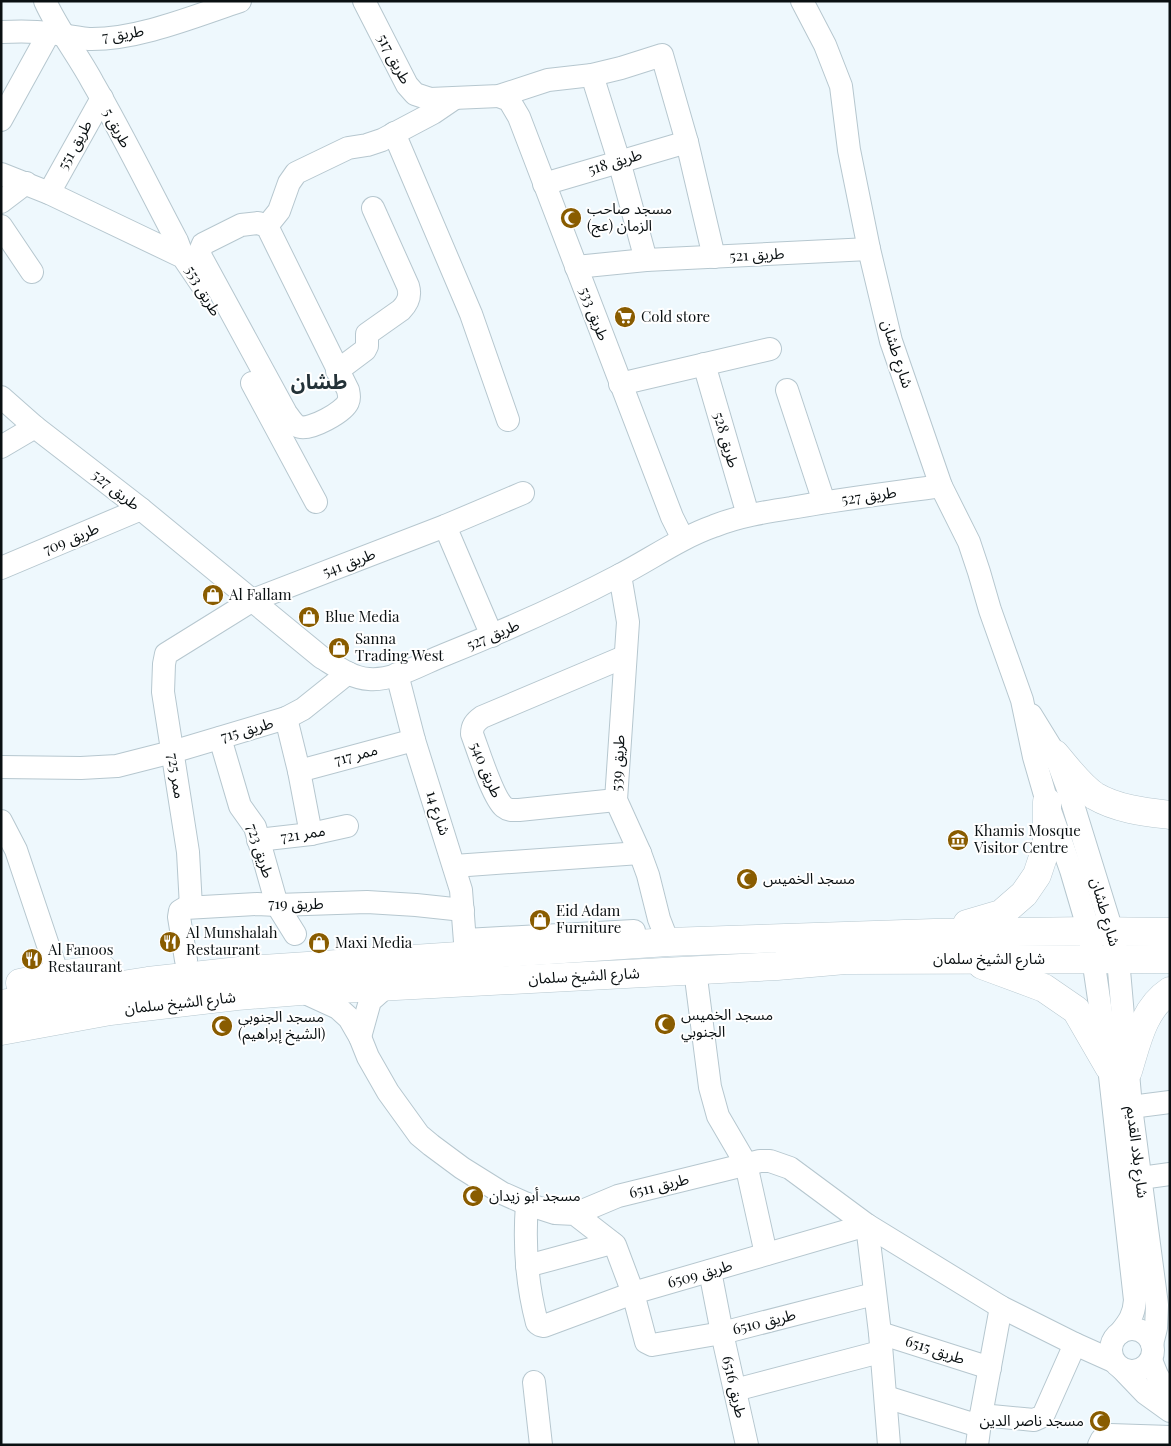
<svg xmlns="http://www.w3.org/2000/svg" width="1171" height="1446" viewBox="0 0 1171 1446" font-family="'Playfair Display','Noto Sans Arabic',serif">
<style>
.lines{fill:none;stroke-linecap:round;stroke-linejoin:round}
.minor-casing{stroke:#b6c7cf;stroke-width:24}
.major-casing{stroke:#b6c7cf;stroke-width:29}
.minor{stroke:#fff;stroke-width:22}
.major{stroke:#fff;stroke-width:28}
.labels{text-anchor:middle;stroke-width:4;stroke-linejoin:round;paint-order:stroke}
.street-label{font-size:15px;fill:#0a1012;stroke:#fff}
.poi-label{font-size:15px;fill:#0a1012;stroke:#fff;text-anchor:start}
.district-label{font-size:20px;font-weight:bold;fill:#243238;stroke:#fff}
</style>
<rect width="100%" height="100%" fill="#eef8fd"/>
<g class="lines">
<g class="minor-casing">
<g id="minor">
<path d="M45,1C58,30 78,55 93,83C123,135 149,188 177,241L183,257"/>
<polyline points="364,1 407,85 415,94 430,99 499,96 548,80 592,75 621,68 662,55 687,142 714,257"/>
<path d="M802,1L825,45L841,86L849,150L869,249L891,341L941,486L969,542L979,572L990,610L1022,700L1034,757L1047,802L1071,870L1089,931L1109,1067L1135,1300C1134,1315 1129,1322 1120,1333"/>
<path d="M1,32C18,31 34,31 51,33C63,35 76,38 89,39C137,40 195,16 240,1"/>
<polyline points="592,75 619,161 646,260"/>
<polyline points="499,96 509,100 519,117 672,517 683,539"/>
<polyline points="1,120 49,33"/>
<polyline points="394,133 471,314 508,420"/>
<polyline points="1,174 49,193 183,257 202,285"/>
<polyline points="544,184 687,142"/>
<polyline points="49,193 102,98"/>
<polyline points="1,202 26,183"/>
<path d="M258,223L267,226L348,390C349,395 350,398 348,402C344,412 311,430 300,427C293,425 290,418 286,413L201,257L200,251L203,244L241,225Z"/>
<polyline points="1,226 32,272"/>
<polyline points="267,226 279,211 289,183 296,173 348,148 367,145 382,140 433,113 455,98"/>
<polyline points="576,267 646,260 869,249"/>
<polyline points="704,364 748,515"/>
<path d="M337,371L365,350L367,346V334L401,310C408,303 411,296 408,286L373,208"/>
<polyline points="252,383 316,502"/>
<polyline points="620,384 770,349"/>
<polyline points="787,390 824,502"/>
<path d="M1,397L35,427L141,509L321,657C336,666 351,678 369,679C394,681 421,664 444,655C504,631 563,605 620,575C651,559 680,538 714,526C739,516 765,512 791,508C841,499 891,493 941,486"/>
<polyline points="1,447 35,427"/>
<polyline points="445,526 492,636"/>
<polyline points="1,568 141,509"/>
<polyline points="620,575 628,622 616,800 640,853 648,875 659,919 668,942"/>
<polyline points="397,674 414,740 461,890 466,955"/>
<polyline points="1031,715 1055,754 1069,792 1112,931 1118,959 1131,1107 1157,1305 1156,1328 1152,1344"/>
<polyline points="286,718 299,771 311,834"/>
<polyline points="220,738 240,806 255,827 277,905 295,934"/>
<polyline points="1,767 81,768 117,766 172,752 286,718 303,709 348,673"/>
<polyline points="299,771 414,740"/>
<path d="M616,800L519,810C513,810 509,811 504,807C493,798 478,750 472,734C472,726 475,722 482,717L624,657"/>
<polyline points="1,821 16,850 58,975"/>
<polyline points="258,840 311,834 347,826"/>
<polyline points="454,866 640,853"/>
<polyline points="191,907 188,852 163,692 164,664 166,654 253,600 445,526 523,493"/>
<polyline points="465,940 634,931"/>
<polyline points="186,960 179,917 180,911 185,908 257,904 277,905 367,902 416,905 463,910"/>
<polyline points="695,970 710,1087 718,1116 746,1164 766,1254"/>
<polyline points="301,991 338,1008 349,1018 360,1037 368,1057 388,1092 419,1135 431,1145 462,1168 502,1193 527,1204 555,1213 575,1214 615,1245 633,1293 646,1342 652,1345 722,1333 874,1294"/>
<polyline points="360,1037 370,1001 387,986"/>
<polyline points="1131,1107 1170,1102"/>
<polyline points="1141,1178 1170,1174"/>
<path d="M527,1204C524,1243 527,1285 537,1323L540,1325L544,1326L633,1293L867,1225L880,1333L889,1445"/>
<polyline points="575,1214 618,1196 760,1161 770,1161 790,1168 867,1225 1001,1307 1075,1344 1113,1361"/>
<polyline points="527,1266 612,1243"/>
<polyline points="710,1271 722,1333 747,1445"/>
<circle cx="1132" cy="1350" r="21"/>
<polyline points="880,1333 990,1368"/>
<polyline points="1151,1360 1157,1375 1170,1397"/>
<polyline points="1123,1370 1145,1393 1170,1411"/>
<polyline points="534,1382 541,1445"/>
<polyline points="735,1390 880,1352"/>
<polyline points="886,1397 979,1426"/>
<polyline points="981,1415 1034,1420 1043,1416 1075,1344"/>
<polyline points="977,1445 981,1415 1001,1307"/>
<polyline points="1099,1445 1102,1439 1110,1435 1170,1437"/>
</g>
</g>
<g class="major-casing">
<g id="major">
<path d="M1055,754C1067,768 1080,786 1095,796C1117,809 1145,812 1170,815"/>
<polyline points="967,924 1001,914 1024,894 1037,875 1047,845 1047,802"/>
<polyline points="982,965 1044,988 1076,1010 1109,1067"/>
<polyline points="20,983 58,975 103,969"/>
<polyline points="1,1004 148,981 248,970 668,942 934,933 1089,931 1170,932"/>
<polyline points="1,1031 110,1011 237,996 301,991 777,966 845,960 1170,959"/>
<path d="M1128,1071C1137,1042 1143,1009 1170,991"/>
</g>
</g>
<use href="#minor" class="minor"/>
<use href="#major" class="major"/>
</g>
<defs>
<g id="mosque-disc" transform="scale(1.125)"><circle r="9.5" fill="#895c00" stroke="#fff"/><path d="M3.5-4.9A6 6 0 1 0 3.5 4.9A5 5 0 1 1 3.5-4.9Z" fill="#fff"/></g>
<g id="supermarket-disc" transform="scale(1.125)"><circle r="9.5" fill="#895c00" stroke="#fff"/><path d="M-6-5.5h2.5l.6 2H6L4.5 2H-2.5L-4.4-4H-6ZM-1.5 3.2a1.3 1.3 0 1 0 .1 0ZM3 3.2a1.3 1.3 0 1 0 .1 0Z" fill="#fff"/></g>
<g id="shop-disc" transform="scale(1.125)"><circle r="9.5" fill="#895c00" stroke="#fff"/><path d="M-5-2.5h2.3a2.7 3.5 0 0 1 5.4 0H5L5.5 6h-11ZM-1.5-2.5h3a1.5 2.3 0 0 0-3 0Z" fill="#fff"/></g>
<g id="museum-disc" transform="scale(1.125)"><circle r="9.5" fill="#895c00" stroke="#fff"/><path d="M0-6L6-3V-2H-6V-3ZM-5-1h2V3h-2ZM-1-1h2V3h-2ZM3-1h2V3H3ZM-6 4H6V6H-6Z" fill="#fff"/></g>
<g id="restaurant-disc" transform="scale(1.125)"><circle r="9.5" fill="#895c00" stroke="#fff"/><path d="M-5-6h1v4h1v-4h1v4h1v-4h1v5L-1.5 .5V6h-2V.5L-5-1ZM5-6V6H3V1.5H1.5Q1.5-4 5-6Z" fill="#fff"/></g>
</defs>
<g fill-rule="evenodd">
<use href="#mosque-disc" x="571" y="218"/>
<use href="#supermarket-disc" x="625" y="317"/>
<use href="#shop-disc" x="213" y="595"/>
<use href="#shop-disc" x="309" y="617"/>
<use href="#shop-disc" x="339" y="648"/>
<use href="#museum-disc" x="958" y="840"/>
<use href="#mosque-disc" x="747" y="879"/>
<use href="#shop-disc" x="540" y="920"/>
<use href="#restaurant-disc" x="170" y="942"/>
<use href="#shop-disc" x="319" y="943"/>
<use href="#restaurant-disc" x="32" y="959"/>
<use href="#mosque-disc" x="665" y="1024"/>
<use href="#mosque-disc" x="222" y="1026"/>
<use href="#mosque-disc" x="473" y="1196"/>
<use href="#mosque-disc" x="1100" y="1421"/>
</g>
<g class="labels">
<g class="street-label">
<text transform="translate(123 34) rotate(-9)" y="5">طريق 7</text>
<text transform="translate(394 59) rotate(62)" y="5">طريق 517</text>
<text transform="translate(117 128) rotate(62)" y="5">طريق 5</text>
<text transform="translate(75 145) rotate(-61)" y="5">طريق 551</text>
<text transform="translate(615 162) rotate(-17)" y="5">طريق 518</text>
<text transform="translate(757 255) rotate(-3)" y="5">طريق 521</text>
<text transform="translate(203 291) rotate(60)" y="5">طريق 553</text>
<text transform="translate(594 314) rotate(69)" y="5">طريق 533</text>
<text transform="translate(897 354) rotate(72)" y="5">شارع طشان</text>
<text transform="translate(726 440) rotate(74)" y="5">طريق 528</text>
<text transform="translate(116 490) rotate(38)" y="5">طريق 527</text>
<text transform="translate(869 496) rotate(-8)" y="5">طريق 527</text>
<text transform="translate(71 539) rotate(-23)" y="5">طريق 709</text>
<text transform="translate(349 563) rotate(-21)" y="5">طريق 541</text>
<text transform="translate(493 635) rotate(-23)" y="5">طريق 527</text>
<text transform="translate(247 730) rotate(-16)" y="5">طريق 715</text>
<text transform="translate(356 755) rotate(-15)" y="5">ممر 717</text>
<text transform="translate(618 763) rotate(-87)" y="5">طريق 539</text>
<text transform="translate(486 770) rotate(67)" y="5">طريق 540</text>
<text transform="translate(176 776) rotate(81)" y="5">ممر 725</text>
<text transform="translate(438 813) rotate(72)" y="5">شارع 14</text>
<text transform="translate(303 834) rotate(-9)" y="5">ممر 721</text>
<text transform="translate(260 851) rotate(72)" y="5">طريق 723</text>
<text x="296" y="909">طريق 719</text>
<text transform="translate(1105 912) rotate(74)" y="5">شارع طشان</text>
<text x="989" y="964">شارع الشيخ سلمان</text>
<text transform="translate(584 976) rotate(-3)" y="5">شارع الشيخ سلمان</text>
<text transform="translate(180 1003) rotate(-6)" y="5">شارع الشيخ سلمان</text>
<text transform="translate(1137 1152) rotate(83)" y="5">شارع بلاد القديم</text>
<text transform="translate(659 1186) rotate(-14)" y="5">طريق 6511</text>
<text transform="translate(700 1274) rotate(-16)" y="5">طريق 6509</text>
<text transform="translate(764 1322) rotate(-14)" y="5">طريق 6510</text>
<text transform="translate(935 1350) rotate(18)" y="5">طريق 6515</text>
<text transform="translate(734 1387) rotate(77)" y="5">طريق 6516</text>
</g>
<g class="poi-label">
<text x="587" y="214">مسجد صاحب<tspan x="587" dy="17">الزمان (عج)</tspan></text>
<text x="641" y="322">Cold store</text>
<text x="229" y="600">Al Fallam</text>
<text x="325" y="622">Blue Media</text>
<text x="355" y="644">Sanna<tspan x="355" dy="17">Trading West</tspan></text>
<text x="974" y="836">Khamis Mosque<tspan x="974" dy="17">Visitor Centre</tspan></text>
<text x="763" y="884">مسجد الخميس</text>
<text x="556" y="916">Eid Adam<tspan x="556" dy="17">Furniture</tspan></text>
<text x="186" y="938">Al Munshalah<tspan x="186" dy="17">Restaurant</tspan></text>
<text x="335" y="948">Maxi Media</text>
<text x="48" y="955">Al Fanoos<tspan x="48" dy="17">Restaurant</tspan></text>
<text x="681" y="1020">مسجد الخميس<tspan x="681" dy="17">الجنوبي</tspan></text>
<text x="238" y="1022">مسجد الجنوبي<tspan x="238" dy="17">(الشيخ إبراهيم)</tspan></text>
<text x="489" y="1201">مسجد أبو زيدان</text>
<text x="1084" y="1426" text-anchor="end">مسجد ناصر الدين</text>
</g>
<g class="district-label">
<text x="319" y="389">طشان</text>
</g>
</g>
<rect width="1171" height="1446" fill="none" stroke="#0a1012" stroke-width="5"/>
</svg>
